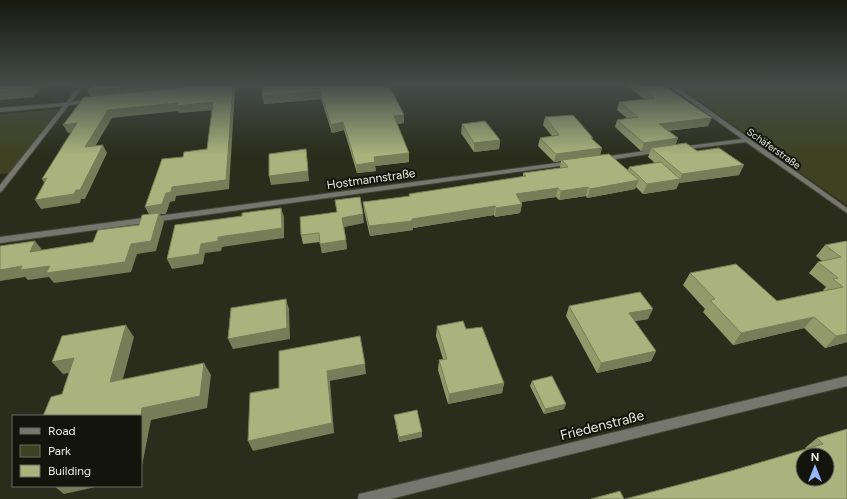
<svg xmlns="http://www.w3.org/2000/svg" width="847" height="499" viewBox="0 0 847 499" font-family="Figtree,sans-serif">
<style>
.green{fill:#3e4223}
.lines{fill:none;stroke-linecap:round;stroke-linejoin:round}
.minor-casing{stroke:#454837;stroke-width:2}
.minor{fill:#75776e;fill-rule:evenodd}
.wall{fill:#929a6c}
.shaded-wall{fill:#777d58}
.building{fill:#aab37d;stroke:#777d58;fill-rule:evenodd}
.labels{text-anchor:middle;stroke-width:4;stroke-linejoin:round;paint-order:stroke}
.far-street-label{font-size:10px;fill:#eaece1;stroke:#13140c}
.street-label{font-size:12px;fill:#eaece1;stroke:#13140c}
.near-street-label{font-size:14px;fill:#eaece1;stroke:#13140c}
</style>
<rect width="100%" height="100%" fill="#2a2d1b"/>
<g class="green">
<polygon points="677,85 847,85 847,205 829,193"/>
<polygon points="60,109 10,173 0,174 0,114"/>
</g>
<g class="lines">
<g class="minor-casing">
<g id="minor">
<polygon points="79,85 84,85 71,102 89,100 92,102 91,103 69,105 2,191 0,192 0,185 63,106 0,112 0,108 66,103"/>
<polygon points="248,85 270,85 224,90 222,89 224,88"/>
<polygon points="668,85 674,85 847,208 847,213 746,142 678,150 677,149 680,147 742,139"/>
<polygon points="659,149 662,151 661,152 603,161 600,159 603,157"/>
<polygon points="572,161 575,163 574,164 0,243 0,237"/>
<polygon points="847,376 847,386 390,499 358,499 359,494 364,493"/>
</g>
</g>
<use href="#minor" class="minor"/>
</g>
<g class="wall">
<polygon points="263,85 389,85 404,123 397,124 409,162 375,166 376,171 357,173 344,130 332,133 321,99 264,104"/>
<polygon points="627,85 663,85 708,126 668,131 678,138 675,145 697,151 739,175 679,183 676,189 643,194 636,187 635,189 587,198 586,196 559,200 556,197 521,202 522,204 520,213 495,217 494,215 413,228 413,230 370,236 364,211 363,202 409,197 409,194 523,177 523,173 560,168 561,161 554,162 538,146 540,138 552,136 543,125 545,117 593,140 600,155 628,170 629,167 655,163 648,157 651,150 641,151 615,127 617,120 627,118 617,110 619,102 644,99"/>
<polygon points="462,124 500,140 499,149 474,152 461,133"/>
<polygon points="364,223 344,227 347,249 322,253 320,242 303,244 301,235"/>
<polygon points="847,241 847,342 825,348 804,328 733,345 703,312 705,309 683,285 690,273 777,301 824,291 823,290 826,287 809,273 818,262 822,261 816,256 825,245"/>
<polygon points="569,306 648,319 634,321 656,351 651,361 597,373 566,316"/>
<polygon points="437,326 466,329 504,383 502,393 448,404 438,370 439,360 443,359 436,336"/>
<polygon points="532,381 564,409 544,414 530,386"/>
<polygon points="394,415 422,437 399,442"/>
<polygon points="847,429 847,499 731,471 806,449 805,448 817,438"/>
</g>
<g class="shaded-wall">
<polygon points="33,85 44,85 33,97 0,100 0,92"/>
<polygon points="149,85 230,85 92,99 88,91"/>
<polygon points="233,85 234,85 235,90 229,189 176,196 175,201 170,202 166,214 160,214 164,222 156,251 137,254 131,272 54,283 49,277 28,280 25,277 0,281 0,270 131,244 150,216 145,207 166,193 172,187 226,180"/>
<polygon points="320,91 321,99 264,104 262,96"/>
<polygon points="213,102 215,110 179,113 178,111 112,118 90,155 85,147 108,110 178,103"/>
<polygon points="404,115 404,123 394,124 394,116"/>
<polygon points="712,118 708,126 656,132 659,124"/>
<polygon points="343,122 344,130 332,133 331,125"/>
<polygon points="77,123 81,131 68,133 63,125"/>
<polygon points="678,138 675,146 651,148 651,150 641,151 644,143"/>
<polygon points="500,140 499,149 474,152 474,143"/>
<polygon points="103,145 107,153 85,199 81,199 80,203 41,209 35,200 76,190"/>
<polygon points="602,148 600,156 562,160 561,161 554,162 556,154"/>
<polygon points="306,149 307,158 309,181 271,185 269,176"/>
<polygon points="409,153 409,162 375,166 376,171 357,173 356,165 374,157"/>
<polygon points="744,165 739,175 679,183 676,189 643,194 647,184 680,179 682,174"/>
<polygon points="47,178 47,188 42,179"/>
<polygon points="639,180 635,189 587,198 590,189"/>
<polygon points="588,187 586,196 559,200 561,191"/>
<polygon points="558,188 556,197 514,203 516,194"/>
<polygon points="522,204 520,213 495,217 496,208"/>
<polygon points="495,206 494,215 413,228 413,230 370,236 369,226 412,219"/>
<polygon points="281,208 284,217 284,238 222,247 221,251 205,253 203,264 172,269 167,259 201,244 218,237"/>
<polygon points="363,214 364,223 344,227 342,218"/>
<polygon points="346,240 347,249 322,253 320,244"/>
<polygon points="35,241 43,251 30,252"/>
<polygon points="286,299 289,309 290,339 233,349 228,339"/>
<polygon points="653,309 648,319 624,323 629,313"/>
<polygon points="814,317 804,328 733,345 741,333"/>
<polygon points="126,325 134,337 119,394 110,382"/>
<polygon points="847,334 847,342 825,348 836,336"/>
<polygon points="656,351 651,361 597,373 601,363"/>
<polygon points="74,358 85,370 63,374 52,362"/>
<polygon points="204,363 211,375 207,408 151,420 141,471 141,416 142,408"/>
<polygon points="365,364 366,374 330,381 334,433 253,451 248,441 327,371"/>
<polygon points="504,383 502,393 448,404 449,394"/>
<polygon points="566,404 564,409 544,414 545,409"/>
<polygon points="422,432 422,437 399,442 399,437"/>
<polygon points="54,486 100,486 64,494"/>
</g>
<g class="building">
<polygon points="0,85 33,85 28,90 0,92"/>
<polygon points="92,85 149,85 88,91"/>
<polygon points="204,85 233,85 226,180 172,187 171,192 166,193 162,204 145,207 162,159 183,157 184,152 207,149 213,102 176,106 178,103 108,110 85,147 103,145 80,190 76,190 74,194 35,200 47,178 42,179 77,123 63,125 84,97"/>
<polygon points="263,85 389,85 404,115 394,116 409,153 374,157 375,162 356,165 343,122 331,125 320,91 262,96"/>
<polygon points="639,85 663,85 712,118 659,124 678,138 644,143 617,120 638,117 619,102 655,98"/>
<polygon points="573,115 593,138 591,138 602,148 556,154 540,138 559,135 545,117"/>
<polygon points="485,121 500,140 474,143 462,124"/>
<polygon points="686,143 697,151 719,148 744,165 682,174 651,148"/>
<polygon points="306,149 308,171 269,176 269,154"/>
<polygon points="609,154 639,180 590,189 588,187 561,191 558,188 516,194 522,204 496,208 495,206 412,219 412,221 369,226 363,202 410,196 409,194 526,176 523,173 568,167 562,160"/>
<polygon points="661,162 680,179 647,184 629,167"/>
<polygon points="360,197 363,214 342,218 346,240 320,244 319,233 301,235 300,217 337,212 335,200"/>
<polygon points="281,208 282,228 218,237 218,241 201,244 199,254 167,259 175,225 242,216 242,213"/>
<polygon points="159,213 151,241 131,244 125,262 46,273 50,266 20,270 22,266 0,270 0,246 35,241 30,252 93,242 98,230 139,225 142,215"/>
<polygon points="847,241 847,334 836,336 814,317 741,333 710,300 715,299 690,273 736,264 777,301 843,287 833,279 838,278 818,262 841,257 825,245"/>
<polygon points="640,292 653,309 629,313 656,351 601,363 569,306"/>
<polygon points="286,299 287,328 228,339 231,308"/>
<polygon points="463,321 466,329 482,327 504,383 449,394 439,360 447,359 437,326"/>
<polygon points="126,325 110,382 204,363 200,396 142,408 141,416 43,416 51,397 62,394 74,358 52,362 62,336"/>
<polygon points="360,336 365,364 327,371 332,423 248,441 250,393 279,388 279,351"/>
<polygon points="552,376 566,404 545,409 532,381"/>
<polygon points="417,410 422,432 399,437 394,415"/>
<path d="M847,429V499H625L731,471L823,444L817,438ZM803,455H827V479H803Z"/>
<polygon points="620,491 624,499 591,499"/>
</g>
<linearGradient id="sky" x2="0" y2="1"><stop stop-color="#17190f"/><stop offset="0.55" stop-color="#444c4a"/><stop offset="1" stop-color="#444c4a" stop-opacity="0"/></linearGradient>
<rect width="847" height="155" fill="url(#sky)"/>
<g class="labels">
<g class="far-street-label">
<text transform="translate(774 148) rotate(35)" y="4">Schäferstraße</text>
</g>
<g class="street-label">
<text transform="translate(371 179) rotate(-8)" y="4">Hostmannstraße</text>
</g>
<g class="near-street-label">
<text transform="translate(602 425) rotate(-14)" y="5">Friedenstraße</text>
</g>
</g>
<rect x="12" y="415" width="130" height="72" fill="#13140c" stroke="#696a61"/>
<rect x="20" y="428" width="20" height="6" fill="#75776e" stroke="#696a61"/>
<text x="48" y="435" font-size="12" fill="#eaece1">Road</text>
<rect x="20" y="445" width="20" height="12" fill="#3e4223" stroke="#696a61"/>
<text x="48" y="455" font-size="12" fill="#eaece1">Park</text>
<rect x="20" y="465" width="20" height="12" fill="#aab37d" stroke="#696a61"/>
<text x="48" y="475" font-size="12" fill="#eaece1">Building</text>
<g transform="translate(815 467)"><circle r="19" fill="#13140c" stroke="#696a61"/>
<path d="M0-3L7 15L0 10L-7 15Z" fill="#97b6fd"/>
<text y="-6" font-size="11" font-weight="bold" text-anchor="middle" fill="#eaece1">N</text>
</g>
</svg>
